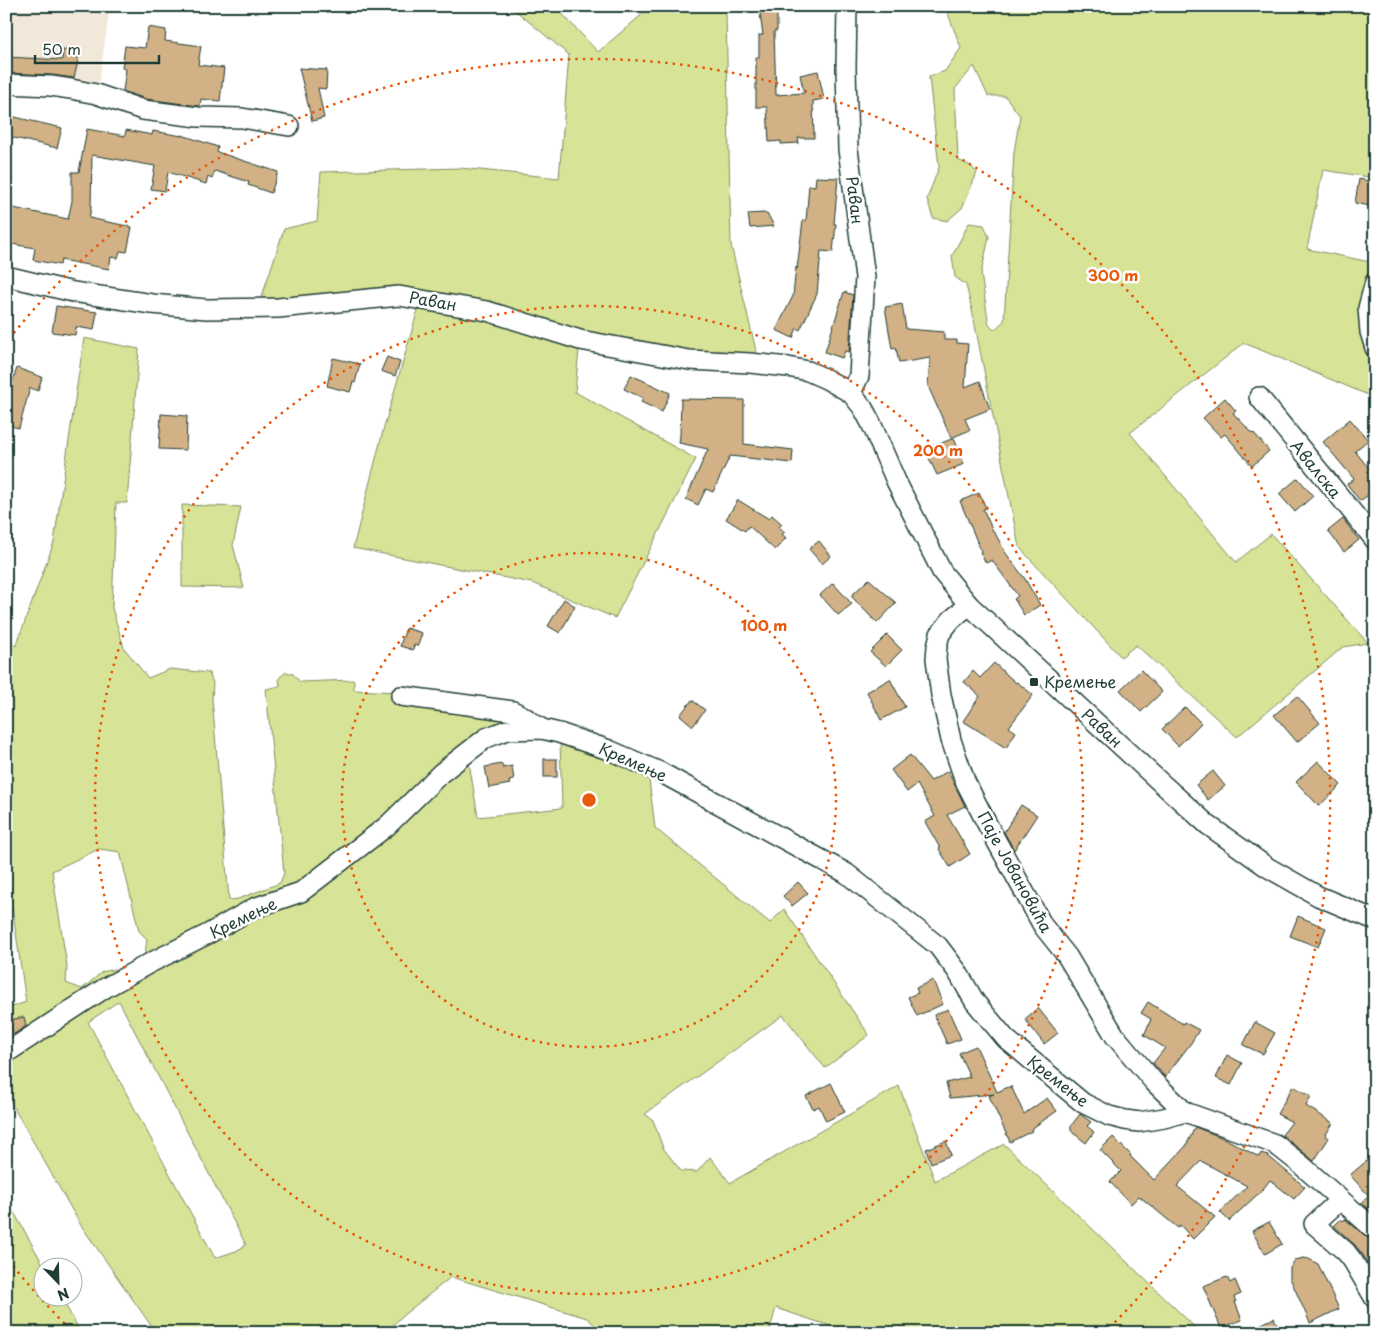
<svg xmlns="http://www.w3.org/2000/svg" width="1381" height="1339" viewBox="0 0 1381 1339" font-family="'Playpen Sans',sans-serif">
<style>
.built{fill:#f1e8da}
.green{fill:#d7e396;stroke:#7b9065;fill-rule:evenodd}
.building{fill:#d1b185;stroke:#1f3d34}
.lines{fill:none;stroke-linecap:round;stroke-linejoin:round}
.minor-casing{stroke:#1f3d34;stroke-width:22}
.minor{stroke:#fff;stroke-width:19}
.ring{fill:none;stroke:#e8590c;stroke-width:2.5;stroke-dasharray:2.5 5}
.poi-dot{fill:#1f3d34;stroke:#fff;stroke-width:2}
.labels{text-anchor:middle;stroke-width:5;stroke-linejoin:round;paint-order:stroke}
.street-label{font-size:16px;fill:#1f3d34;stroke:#fff}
.poi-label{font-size:16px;fill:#1f3d34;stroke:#fff;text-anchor:start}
.centre{fill:#e8590c;stroke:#fff;stroke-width:2.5}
.ring-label{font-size:15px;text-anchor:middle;font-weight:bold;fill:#e8590c;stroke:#fff;stroke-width:5;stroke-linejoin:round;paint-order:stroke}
</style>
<rect width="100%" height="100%" fill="#fff"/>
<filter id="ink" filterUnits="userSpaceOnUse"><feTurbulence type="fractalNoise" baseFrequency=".02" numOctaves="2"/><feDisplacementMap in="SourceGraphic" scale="10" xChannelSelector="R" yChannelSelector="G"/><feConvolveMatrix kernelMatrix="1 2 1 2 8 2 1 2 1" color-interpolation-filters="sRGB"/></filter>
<g filter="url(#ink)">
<polygon class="built" points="6,6 110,6 98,90 6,84"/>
<g class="green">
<polygon points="510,6 555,6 598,52 646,11 646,6 723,6 726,12 731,245 757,355 682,352 584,332 401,289 261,299 284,229 317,221 321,172 460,168 559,178 569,55"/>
<polygon points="945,6 1375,6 1375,178 1323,170 1307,249 1375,263 1364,309 1366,334 1375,363 1375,398 1244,343 1130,433 1236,562 1271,534 1368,643 1343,647 1237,737 1136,645 1121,657 1019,547 972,310 966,285 955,277 952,256 969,223 984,225 989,237 981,274 989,325 994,330 1004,321 1014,152 1020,116 1005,96 988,96 974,66 955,89 958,160 971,166 977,173 962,208 947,221 933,218 927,199 939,167 929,77 945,71 961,48"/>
<polygon points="419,306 485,317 579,350 575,392 696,459 615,618 532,583 353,548 384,427"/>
<polygon points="84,338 139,349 127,503 116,503 112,608 124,648 148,678 170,669 209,673 213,683 212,698 229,900 238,899 280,883 284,873 266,689 280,686 279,678 286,672 293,674 300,682 354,680 354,690 397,692 513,714 513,727 300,889 145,955 147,939 139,931 120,852 99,849 52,871 67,966 66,983 82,989 102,972 115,969 120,976 6,1047 6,1009 26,1002 11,899 6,888 6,640 16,646 54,542"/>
<polygon points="182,505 241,507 233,545 244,588 182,587"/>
<path d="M560,739L648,771L655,828L770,923L784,909L869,1035L825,1068L783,1015L645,1114L653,1120L663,1148L681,1171L697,1172L710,1157L730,1183L899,1086L935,1181L1004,1144L1201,1333H851L776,1308L769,1333H604L587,1318L451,1277L401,1317L386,1333H153L150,1324L80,1224L6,1094V1057L160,964L302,894L468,756L478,817L562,808ZM119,1001L246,1245L236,1251L215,1258L88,1022Z"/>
<polygon points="6,1198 44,1266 42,1266 42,1296 61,1297 81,1333 6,1333"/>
</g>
<g class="building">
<polygon points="759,6 777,6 777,31 774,31 776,95 804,93 800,75 818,71 824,99 813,101 814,138 798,138 799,143 781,144 781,141 769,142 767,107 756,107 756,57 759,57 759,35 763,35"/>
<polygon points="148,27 166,30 165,41 201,46 198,65 224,68 220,101 201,99 200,106 199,106 146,99 123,91 126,69 122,68 125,46 145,48"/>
<polygon points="63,50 78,51 78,61 74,78 52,75 6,73 6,57 62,60"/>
<polygon points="299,68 327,70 326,89 318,88 324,118 312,121"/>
<polygon points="6,115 62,128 57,148 6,136"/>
<polygon points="87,129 125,136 126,130 152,135 153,131 182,136 182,135 218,147 217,152 278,172 271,193 248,185 249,182 215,171 212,179 208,177 206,184 168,172 165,191 151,189 155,166 92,155 91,209 89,218 132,227 127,252 120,251 118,258 111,257 109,269 61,260 60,265 33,260 35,248 6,243 6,215 8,207 68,219 72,201 72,172 79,172"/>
<polygon points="816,177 838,178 834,224 836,224 833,252 821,251 817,294 800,330 797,328 793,338 776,330 793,296 796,267 797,269 803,220 806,221 809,185 815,186"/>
<polygon points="1359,179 1375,182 1375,207 1355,203"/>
<polygon points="764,213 768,215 774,226 750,228 748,214"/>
<polygon points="844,292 853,295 849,352 845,351 842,358 825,352"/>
<polygon points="902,304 906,329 944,332 944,340 957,340 957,343 968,344 965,387 980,381 990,409 965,419 970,430 951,438 928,386 930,358 899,363 896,348 892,349 885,307"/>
<polygon points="56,306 97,312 94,330 76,327 75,335 52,332"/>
<polygon points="387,357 400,362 395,376 381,371"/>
<polygon points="333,358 360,364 355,383 353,382 350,392 327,386"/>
<polygon points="17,368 42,377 38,391 30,388 19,428 6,425 6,400"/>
<polygon points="631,375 670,393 662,412 641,402 643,398 624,389"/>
<polygon points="1225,398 1236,411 1233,413 1253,434 1254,433 1269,451 1252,466 1225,434 1221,437 1203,418"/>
<polygon points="681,399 744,400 744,444 793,450 792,463 730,456 713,492 706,489 698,505 686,499 708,449 679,443 680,435"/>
<polygon points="161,414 187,416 186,450 159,449"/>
<polygon points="1350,419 1368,440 1355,451 1375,476 1375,490 1360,501 1347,484 1354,479 1323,442"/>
<polygon points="954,438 964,464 937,475 927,454 941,448 939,444"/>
<polygon points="1298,478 1313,496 1295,512 1279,494"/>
<polygon points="979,493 986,508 983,509 994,533 995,533 1005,552 1025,579 1040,605 1024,615 1014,599 1018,596 992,560 986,563 980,552 981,551 960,501"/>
<polygon points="738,500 769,519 772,515 782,524 779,527 785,532 782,534 786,538 775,550 749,526 745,531 726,519"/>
<polygon points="1343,519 1359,540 1344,552 1328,531"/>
<polygon points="819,541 831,556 822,564 809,549"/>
<polygon points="869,579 896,603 877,623 851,596"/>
<polygon points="833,583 852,604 838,615 820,595"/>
<polygon points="564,599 575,606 560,633 548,626"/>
<polygon points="406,628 422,633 418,646 414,645 413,650 400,646"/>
<polygon points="887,635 902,650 886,666 870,652"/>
<polygon points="994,663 1016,683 1017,682 1033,695 1009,727 1016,732 1006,748 963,721 980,696 964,682 973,671 980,678"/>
<polygon points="1141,670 1162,692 1141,712 1120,690"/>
<polygon points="890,679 905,707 881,720 867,692"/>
<polygon points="1297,696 1320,723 1297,742 1274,715"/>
<polygon points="692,700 705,710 693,726 680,715"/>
<polygon points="1185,707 1201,723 1178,746 1162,729"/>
<polygon points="910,755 931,781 948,771 965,806 947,815 970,854 950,867 939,849 940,848 925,822 935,816 917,784 907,792 891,770"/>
<rect x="544" y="759" width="13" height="18"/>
<polygon points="1318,761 1341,785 1319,806 1296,782"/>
<polygon points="502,764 503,768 512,766 514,780 509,781 510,784 489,788 485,767"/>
<polygon points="1213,771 1225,786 1208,800 1196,785"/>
<polygon points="1021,805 1037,815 1014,850 1004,832"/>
<polygon points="798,882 808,893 792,906 783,896"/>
<polygon points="1298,916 1326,928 1318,947 1290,936"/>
<polygon points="933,980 943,1004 917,1016 908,997 918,993 916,988"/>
<polygon points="1148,1002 1183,1024 1184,1022 1199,1030 1191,1043 1165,1077 1153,1063 1165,1048 1144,1035 1151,1019 1141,1013"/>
<polygon points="1038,1008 1058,1033 1044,1044 1025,1019"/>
<polygon points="948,1009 961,1039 947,1044 934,1015"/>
<polygon points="24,1017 26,1026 16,1033 13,1034 10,1020"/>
<polygon points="1255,1022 1275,1033 1263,1054 1243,1045"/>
<polygon points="976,1046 997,1092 1011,1086 1024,1114 1047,1098 1057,1111 1031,1129 1032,1131 1010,1142 989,1096 994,1094 950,1098 946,1083 970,1077 959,1053"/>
<polygon points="1227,1055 1242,1063 1231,1085 1216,1078"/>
<polygon points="831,1083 845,1112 826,1121 819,1106 813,1109 806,1096"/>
<polygon points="1293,1086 1311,1096 1306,1106 1333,1123 1325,1136 1329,1138 1314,1161 1282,1135 1292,1122 1277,1114"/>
<polygon points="1080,1114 1091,1122 1087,1126 1094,1132 1086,1143 1071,1131 1071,1126"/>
<polygon points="1195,1127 1226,1139 1259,1157 1261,1153 1266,1156 1267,1155 1305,1187 1294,1199 1270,1180 1259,1194 1258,1194 1229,1221 1220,1212 1247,1186 1201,1161 1177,1186 1215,1217 1193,1239 1180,1225 1178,1228 1139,1196 1131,1204 1110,1182 1121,1171 1100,1150 1113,1137 1131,1155 1130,1156 1154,1180 1186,1146"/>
<polygon points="946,1141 951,1155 931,1163 926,1149"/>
<polygon points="1375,1154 1375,1215 1361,1203 1369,1196 1350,1175"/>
<polygon points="1341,1219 1343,1221 1345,1219 1368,1238 1375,1241 1375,1276 1363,1255 1355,1245 1334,1226"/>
<polygon points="1269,1222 1282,1244 1265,1254 1252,1231"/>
<polygon points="1304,1258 1309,1259 1318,1264 1339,1309 1310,1323 1290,1278 1290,1268 1295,1260"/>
<polygon points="1227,1277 1230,1283 1235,1280 1241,1294 1234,1297 1236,1302 1235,1302 1242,1320 1221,1328 1203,1286"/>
<polygon points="1274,1318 1281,1333 1243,1333"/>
</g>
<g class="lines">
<g class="minor-casing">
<g id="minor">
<polyline points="847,6 846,68 848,149 865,277 859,376 851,393"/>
<polyline points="6,84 51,86 71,89 96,94 143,110 198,117 242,118 289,126"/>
<polyline points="6,276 73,292 152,304 206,309 278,308 399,296 487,311 580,340 689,360 750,363 788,367 808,371 826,379 851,393 863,408 871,423 896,481 942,572 969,605 1159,781 1208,825 1267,867 1318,896 1375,920"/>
<polyline points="1375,282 1368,308 1370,332 1375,348"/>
<polyline points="1259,397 1375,540"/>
<polyline points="969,605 951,620 940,634 937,646 936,659 941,695 951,740 965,781 986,822 1043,926 1067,956 1115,1036 1154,1082 1185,1112"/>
<polyline points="401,696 513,711 523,716 542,729"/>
<polyline points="6,1053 105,988 150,963 208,934 254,908 301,892 387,826 441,773 486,738 507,730 542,729 559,733 609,750 660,772 846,873 938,946 957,971 975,1002 1006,1039 1083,1103 1109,1116 1125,1120 1139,1122 1164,1118 1185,1112 1275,1144 1299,1163 1375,1230"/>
<polyline points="1340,1200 1314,1224 1346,1252 1353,1261 1375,1299"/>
</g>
</g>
<use href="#minor" class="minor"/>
</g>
</g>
<g class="ring">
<circle cx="589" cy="800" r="247"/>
<circle cx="589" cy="800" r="494"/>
<path d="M70 1329A741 741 0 0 1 9 1261M9 339A741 741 0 1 1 1108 1329"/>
</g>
<rect class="poi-dot" x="1029" y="677" width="10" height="10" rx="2.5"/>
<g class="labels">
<g class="street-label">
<text transform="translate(855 200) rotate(83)" y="6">Раван</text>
<text transform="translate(433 301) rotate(10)" y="6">Раван</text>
<text transform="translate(1316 469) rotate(51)" y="6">Авалска</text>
<text transform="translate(1102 728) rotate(43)" y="6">Раван</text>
<text transform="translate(633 762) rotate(24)" y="6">Кремење</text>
<text transform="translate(1015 872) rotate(61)" y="6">Паје Јовановића</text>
<text transform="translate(243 918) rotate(-26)" y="6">Кремење</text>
<text transform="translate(1058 1081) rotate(38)" y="6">Кремење</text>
</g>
<g class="poi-label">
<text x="1044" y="688">Кремење</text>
</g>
</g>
<circle cx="589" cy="800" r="8" class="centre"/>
<g class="ring-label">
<text x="1113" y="281">300 m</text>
<text x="938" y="456">200 m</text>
<text x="764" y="631">100 m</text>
</g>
<rect width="1381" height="1339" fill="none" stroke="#fff" stroke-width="25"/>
<rect x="12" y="12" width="1356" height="1314" fill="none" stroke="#1f3d34" stroke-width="2" filter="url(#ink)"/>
<g transform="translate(58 1282) rotate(157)"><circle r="24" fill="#ffffff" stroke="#a5b1ae"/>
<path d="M0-4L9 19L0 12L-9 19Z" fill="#1f3d34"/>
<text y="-8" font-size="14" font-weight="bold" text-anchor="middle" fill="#1f3d34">N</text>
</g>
<path d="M35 55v8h124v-8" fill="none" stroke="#1f3d34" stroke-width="2.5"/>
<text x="42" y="55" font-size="15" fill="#1f3d34" stroke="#ffffff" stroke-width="4" paint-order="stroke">50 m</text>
</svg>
